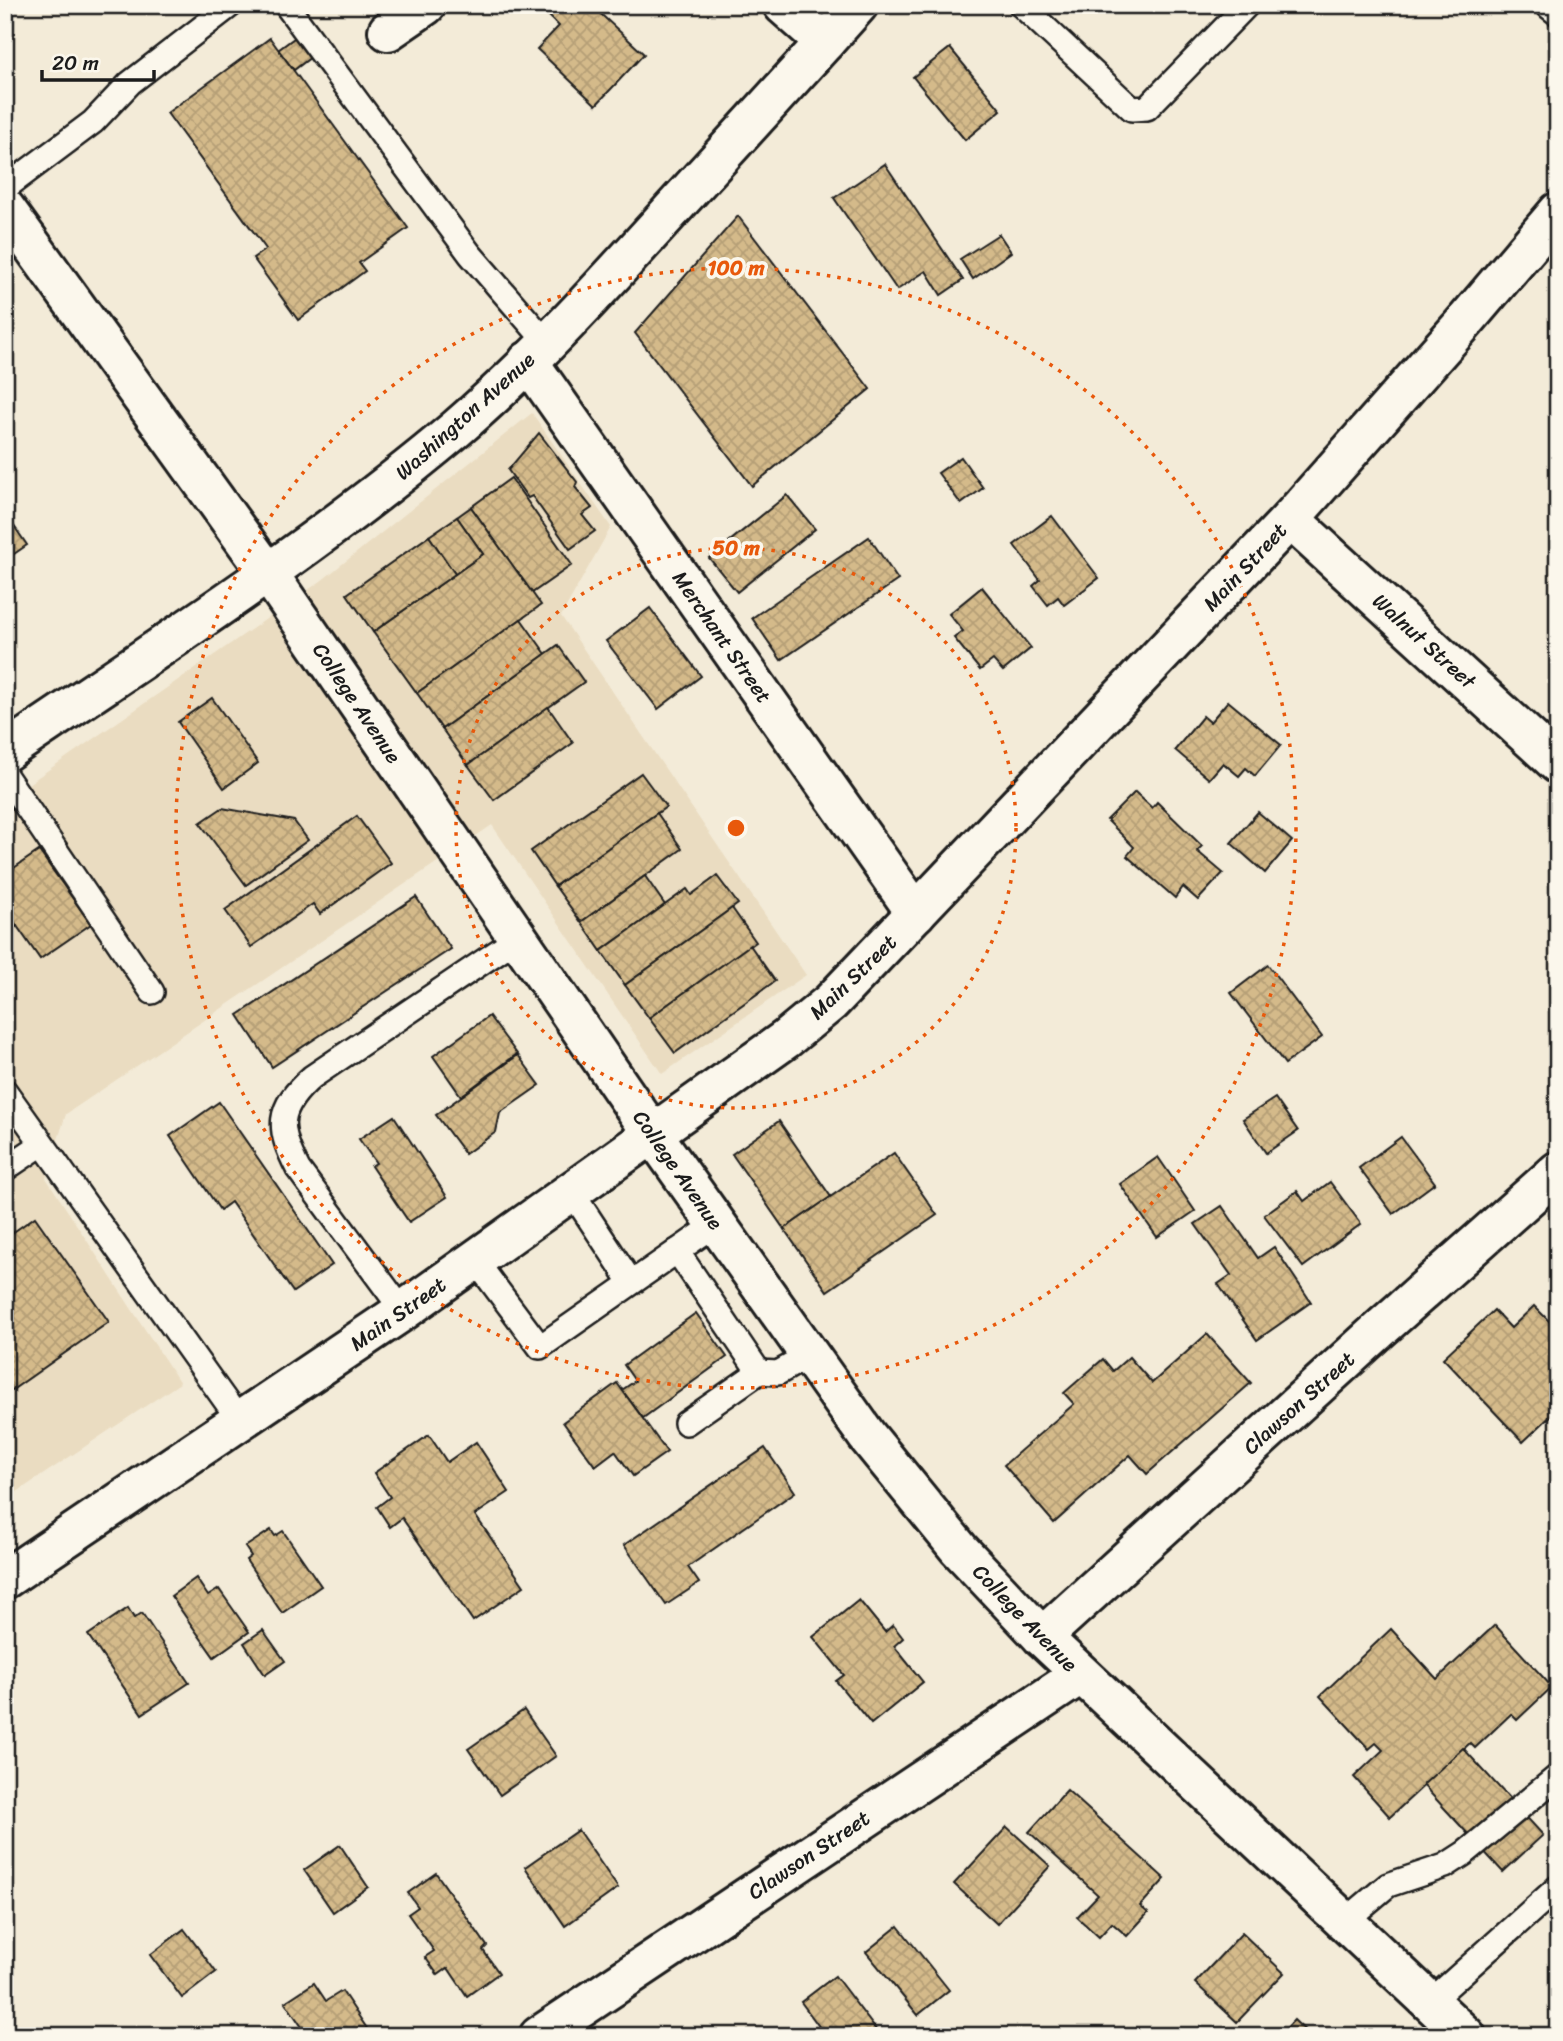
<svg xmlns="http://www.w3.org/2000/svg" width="1563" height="2041" viewBox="0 0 1563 2041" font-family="Sriracha,sans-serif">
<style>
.built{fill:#eadcc1}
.building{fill:url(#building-cross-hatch);stroke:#1c1c1c;stroke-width:2}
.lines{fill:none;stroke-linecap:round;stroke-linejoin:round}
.lane-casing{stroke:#1c1c1c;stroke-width:28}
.street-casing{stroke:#1c1c1c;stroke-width:44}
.secondary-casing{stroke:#1c1c1c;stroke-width:44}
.lane{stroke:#fbf7ec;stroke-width:23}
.street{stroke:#fbf7ec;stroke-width:38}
.secondary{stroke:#fbf7ec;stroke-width:38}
.ring{fill:none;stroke:#e8590c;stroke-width:3.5;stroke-dasharray:3.5 7}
.labels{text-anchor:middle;stroke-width:7;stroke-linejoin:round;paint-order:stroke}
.street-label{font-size:21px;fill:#1c1c1c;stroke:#fbf7ec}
.centre{fill:#e8590c;stroke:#fbf7ec;stroke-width:3.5}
.ring-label{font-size:21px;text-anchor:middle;font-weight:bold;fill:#e8590c;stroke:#fbf7ec;stroke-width:7;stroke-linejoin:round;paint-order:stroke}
</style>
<defs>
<pattern id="building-cross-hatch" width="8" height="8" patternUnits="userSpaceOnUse" patternTransform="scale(1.75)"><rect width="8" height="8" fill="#d4ba8a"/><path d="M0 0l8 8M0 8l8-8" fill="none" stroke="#b59f76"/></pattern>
</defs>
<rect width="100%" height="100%" fill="#f3ebd8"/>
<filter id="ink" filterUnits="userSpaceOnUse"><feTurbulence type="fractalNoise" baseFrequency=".0143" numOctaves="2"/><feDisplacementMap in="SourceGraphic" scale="14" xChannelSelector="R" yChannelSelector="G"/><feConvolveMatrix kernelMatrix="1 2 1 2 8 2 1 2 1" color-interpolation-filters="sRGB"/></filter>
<g filter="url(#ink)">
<polygon class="built" points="532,413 611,527 561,616 806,975 662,1074 492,825 66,1114 46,1178 180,1383 5,1500 5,800 321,581"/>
<g class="building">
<polygon points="553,5 591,5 644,54 596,105 537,49 559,26 546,13"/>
<polygon points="313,24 328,44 294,70 278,50"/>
<polygon points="270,38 408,228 359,263 365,271 298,320 253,258 266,249 167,113"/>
<polygon points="950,48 1001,110 965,140 913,77"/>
<polygon points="885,164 963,280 941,295 926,271 897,290 834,198"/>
<polygon points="738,216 870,389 752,486 635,333"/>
<polygon points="999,234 1011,252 973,279 960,259"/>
<polygon points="539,433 577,482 575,487 592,508 582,515 595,531 570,549 532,496 528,498 508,470"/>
<polygon points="961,457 983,488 961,504 938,473"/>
<polygon points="511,478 572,565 532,593 471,507"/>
<polygon points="787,495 815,529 737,592 709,558"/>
<polygon points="471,507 541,605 417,693 373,632 483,554 457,517"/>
<polygon points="5,513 27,545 5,560"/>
<polygon points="1052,516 1099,578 1064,605 1058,597 1048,605 1033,586 1040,580 1014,545"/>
<polygon points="457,517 483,554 455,574 429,536"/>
<polygon points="429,536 455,574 373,632 347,594"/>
<polygon points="869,537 898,580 781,660 752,618"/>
<polygon points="982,587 1031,648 1003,671 993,660 980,670 954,638 963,631 949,614"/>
<polygon points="650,608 701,676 658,709 606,641"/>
<polygon points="521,619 546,654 442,729 417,693"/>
<polygon points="558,645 584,682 468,765 442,729"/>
<polygon points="212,698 258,763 224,788 178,722"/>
<polygon points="1228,701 1281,745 1255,776 1246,768 1239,776 1223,763 1209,779 1175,750 1203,716 1210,722"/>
<polygon points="548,707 573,743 494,800 468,765"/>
<polygon points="641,773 666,807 555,886 531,851"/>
<polygon points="1135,792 1152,808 1157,802 1202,846 1197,851 1223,873 1198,900 1183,887 1175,898 1127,856 1134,847 1107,820"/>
<polygon points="222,808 294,821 308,840 246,885 200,823"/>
<polygon points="1258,812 1292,841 1265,873 1231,843"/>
<polygon points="657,813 682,849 581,922 555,886"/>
<polygon points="357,816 391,863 320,914 313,904 251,947 225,910"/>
<polygon points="39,851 91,924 40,959 5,909 5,874"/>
<polygon points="645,876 665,905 601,951 581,922"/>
<polygon points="717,876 738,904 625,985 601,951 687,889 691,895"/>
<polygon points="416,897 451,949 272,1067 238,1015"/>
<polygon points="732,908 756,942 649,1018 625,985"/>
<polygon points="5,909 17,926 5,935"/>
<polygon points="750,945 775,981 675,1053 649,1018"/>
<polygon points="1268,965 1322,1037 1285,1064 1231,993"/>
<polygon points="489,1016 517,1054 461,1096 433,1056"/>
<polygon points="518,1055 540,1085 500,1113 496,1132 465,1154 436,1115"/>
<polygon points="1275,1098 1298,1131 1266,1153 1243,1119"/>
<polygon points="219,1102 332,1265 293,1292 231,1202 220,1210 170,1136"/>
<polygon points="394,1116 447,1197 409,1222 371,1166 376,1163 359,1139"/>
<polygon points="779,1121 831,1197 784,1229 732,1154"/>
<polygon points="1401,1137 1435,1183 1393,1214 1359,1168"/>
<polygon points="894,1153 937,1215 827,1291 784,1229"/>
<polygon points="1158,1157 1195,1211 1157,1237 1120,1184"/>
<polygon points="1330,1182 1361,1224 1303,1267 1264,1215 1297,1191 1304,1201"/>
<polygon points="1222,1206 1258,1258 1274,1247 1311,1302 1257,1340 1218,1284 1231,1275 1195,1224"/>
<polygon points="35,1217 109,1322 5,1395 5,1249 9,1246 5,1238"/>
<polygon points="1534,1306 1558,1330 1558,1409 1523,1442 1443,1358 1494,1310 1511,1328"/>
<polygon points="696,1313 727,1357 643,1418 622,1390 635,1381 624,1365"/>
<polygon points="1207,1334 1251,1383 1147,1474 1130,1455 1054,1523 1004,1465 1074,1404 1064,1393 1103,1359 1113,1371 1129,1357 1152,1383"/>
<polygon points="617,1383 667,1452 633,1476 615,1451 595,1466 563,1422"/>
<polygon points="429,1435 447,1462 476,1442 509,1492 475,1515 524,1586 473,1621 402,1518 390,1527 377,1507 390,1497 374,1473"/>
<polygon points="765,1448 795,1492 688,1567 699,1583 666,1605 624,1545"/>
<polygon points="271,1530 275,1536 283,1531 321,1586 282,1613 246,1560 251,1556 245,1547"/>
<polygon points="196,1578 208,1596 219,1589 249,1632 214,1657 171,1596"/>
<polygon points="859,1600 885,1632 893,1625 903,1638 894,1646 923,1682 871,1724 836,1681 844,1675 813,1637"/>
<polygon points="128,1608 134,1618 142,1613 189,1683 142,1714 88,1635"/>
<polygon points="1495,1625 1552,1687 1517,1720 1511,1714 1475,1748 1470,1743 1390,1817 1354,1777 1383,1750 1376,1743 1369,1749 1320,1696 1391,1629 1437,1679"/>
<polygon points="263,1630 285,1661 265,1675 244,1643"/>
<polygon points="524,1710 556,1756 500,1795 468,1749"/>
<polygon points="1463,1748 1543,1835 1503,1872 1423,1785"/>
<polygon points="1067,1790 1165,1879 1140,1906 1148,1913 1127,1936 1112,1923 1099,1937 1077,1917 1098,1895 1029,1832"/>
<polygon points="1007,1827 1050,1866 997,1924 954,1884"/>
<polygon points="578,1830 618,1888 565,1926 525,1867"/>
<polygon points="340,1845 368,1887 333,1912 304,1870"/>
<polygon points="436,1873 487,1946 483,1950 499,1973 467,1996 448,1968 438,1975 425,1957 434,1951 408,1914 418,1907 408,1893"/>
<polygon points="898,1926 949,1990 918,2015 866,1952"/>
<polygon points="184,1929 216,1972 182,1998 150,1955"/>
<polygon points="1242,1933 1284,1973 1237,2022 1195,1983"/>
<polygon points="835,1976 880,2035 879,2036 826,2036 801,2002"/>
<polygon points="314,1983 326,2001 342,1991 372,2036 308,2036 285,2002"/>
<polygon points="1294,2020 1311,2036 1279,2036"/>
</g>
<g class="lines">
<g class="lane-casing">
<g id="lane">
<polyline points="286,5 470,254 547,343"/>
<polyline points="1021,5 1132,109 1147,108 1247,5"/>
<polyline points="1549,7 1558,14"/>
<polyline points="5,188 93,122 130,83 231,5"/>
<polyline points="5,775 152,992"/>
<polyline points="5,1091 240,1421"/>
<polyline points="5,1169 42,1144"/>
<polyline points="571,1191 631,1282"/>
<polyline points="677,1251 759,1372 778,1373 808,1356"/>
<polyline points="475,1260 540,1347 716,1224"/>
<path d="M403,1311L298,1169C277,1128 276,1109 312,1077L518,938"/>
<polyline points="686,1423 759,1372"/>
<polyline points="1344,1922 1388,1885 1445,1866 1465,1853 1558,1776"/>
<polyline points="1430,2002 1558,1887"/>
</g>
</g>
<g class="street-casing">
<g id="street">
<polyline points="783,5 825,42"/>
<polyline points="388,31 426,5"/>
<polyline points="528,361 916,913"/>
<polyline points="1290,519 1558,764"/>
<polyline points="5,1579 403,1311 786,1039 831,1002 1290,519 1462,325 1558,212"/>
<polyline points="1042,1637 1379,1330 1558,1171"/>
<polyline points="539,2036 1080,1675"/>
</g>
</g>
<g class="secondary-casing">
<g id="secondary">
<polyline points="5,208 268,573 652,1133 867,1436 959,1549 1042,1637 1466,2036"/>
<path d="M5,752C158,648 315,548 456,429C533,363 602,287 669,213C732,144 796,75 858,5"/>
</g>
</g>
<use href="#lane" class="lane"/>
<use href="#street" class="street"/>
<use href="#secondary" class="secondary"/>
</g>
</g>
<g class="ring">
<circle cx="736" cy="828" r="280"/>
<circle cx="736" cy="828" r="560"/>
</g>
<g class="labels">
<g class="street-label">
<text transform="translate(465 416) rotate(-42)" y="7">Washington Avenue</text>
<text transform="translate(1245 567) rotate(-47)" y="7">Main Street</text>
<text transform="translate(722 637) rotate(55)" y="7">Merchant Street</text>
<text transform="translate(1424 641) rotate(42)" y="7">Walnut Street</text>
<text transform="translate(357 703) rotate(56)" y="7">College Avenue</text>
<text transform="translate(853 977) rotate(-44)" y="7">Main Street</text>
<text transform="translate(678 1170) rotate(55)" y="7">College Avenue</text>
<text transform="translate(398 1314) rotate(-35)" y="7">Main Street</text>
<text transform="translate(1299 1403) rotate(-42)" y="7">Clawson Street</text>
<text transform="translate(1025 1618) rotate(46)" y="7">College Avenue</text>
<text transform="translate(809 1855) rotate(-34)" y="7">Clawson Street</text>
</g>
</g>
<circle cx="736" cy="828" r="10" class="centre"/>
<g class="ring-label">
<text x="736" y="275">100 m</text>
<text x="736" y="555">50 m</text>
</g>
<rect width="1563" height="2041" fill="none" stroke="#fbf7ec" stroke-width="28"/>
<rect x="14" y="14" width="1535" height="2013" fill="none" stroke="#1c1c1c" stroke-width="2.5" filter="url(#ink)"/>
<path d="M42 70v10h112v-10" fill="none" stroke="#1c1c1c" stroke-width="3.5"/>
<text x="52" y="70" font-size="21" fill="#1c1c1c" stroke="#fbf7ec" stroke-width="5" paint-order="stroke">20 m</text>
</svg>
